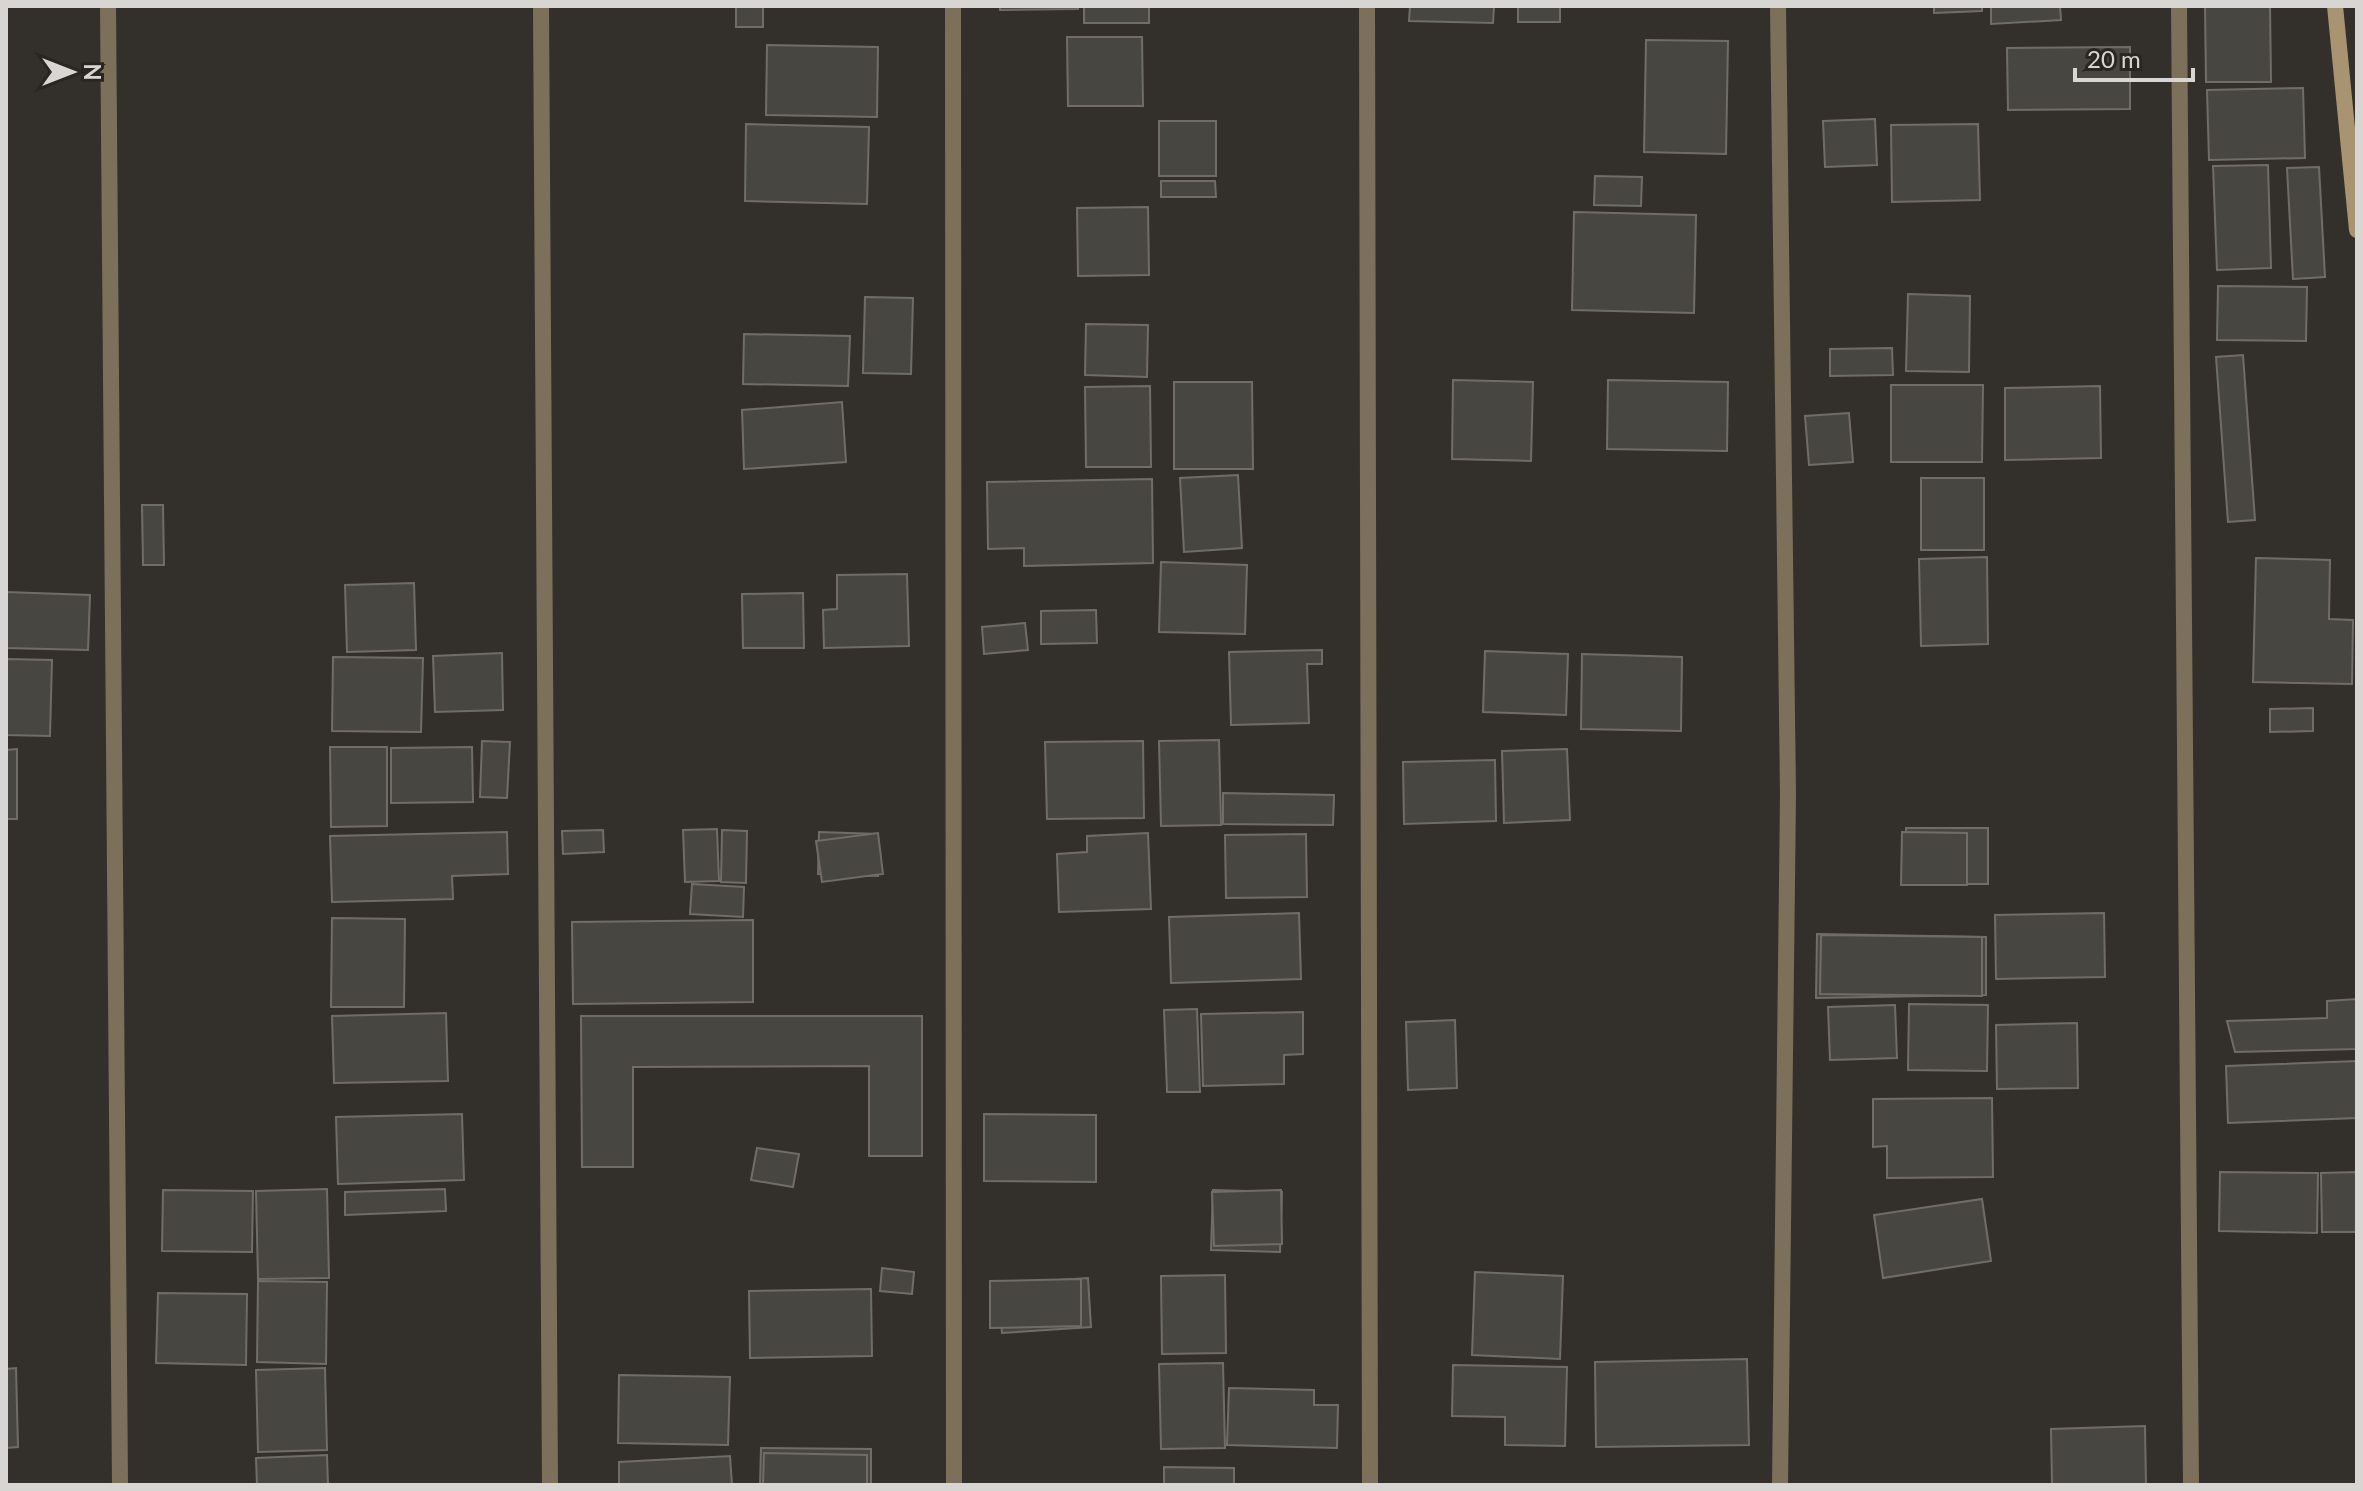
<svg xmlns="http://www.w3.org/2000/svg" width="2363" height="1491" viewBox="0 0 2363 1491" font-family="Lato,sans-serif">
<style>
.building{fill:#484641;stroke:#706d68;stroke-width:2}
.lines{fill:none;stroke-linecap:round;stroke-linejoin:round}
.street{stroke:#7d705a;stroke-width:16}
.secondary{stroke:#a89470;stroke-width:16}
</style>
<rect width="100%" height="100%" fill="#33302c"/>
<g class="building">
<rect x="736" y="6" width="27" height="21"/>
<polygon points="1000,6 1078,6 1078,9 1000,10"/>
<rect x="1084" y="6" width="65" height="17"/>
<polygon points="1410,6 1494,6 1493,23 1409,21"/>
<rect x="1518" y="6" width="42" height="16"/>
<polygon points="1934,6 1982,6 1982,11 1934,13"/>
<polygon points="1991,6 2060,6 2061,20 1991,24"/>
<polygon points="2205,6 2270,6 2271,82 2206,82"/>
<polygon points="1067,37 1142,37 1143,106 1068,106"/>
<polygon points="1646,40 1728,41 1726,154 1644,152"/>
<polygon points="767,45 878,47 877,117 766,115"/>
<polygon points="2130,47 2130,109 2008,110 2007,48"/>
<polygon points="2303,88 2305,158 2209,160 2207,90"/>
<polygon points="1875,119 1877,165 1825,167 1823,121"/>
<rect x="1159" y="121" width="57" height="55"/>
<polygon points="746,124 869,127 867,204 745,201"/>
<polygon points="1978,124 1980,200 1892,202 1891,125"/>
<polygon points="2268,165 2271,268 2217,270 2213,166"/>
<polygon points="2319,167 2325,277 2293,279 2287,168"/>
<polygon points="1595,176 1642,177 1641,206 1594,205"/>
<polygon points="1161,181 1215,181 1216,197 1161,197"/>
<polygon points="1148,207 1149,275 1078,276 1077,208"/>
<polygon points="1574,212 1696,215 1694,313 1572,310"/>
<polygon points="2218,286 2307,287 2306,341 2217,340"/>
<polygon points="1908,294 1970,296 1969,372 1906,371"/>
<polygon points="865,297 913,298 911,374 863,373"/>
<polygon points="1086,324 1148,325 1147,377 1085,375"/>
<polygon points="744,334 850,336 848,386 743,384"/>
<polygon points="1892,348 1893,375 1830,376 1830,349"/>
<polygon points="2243,355 2255,520 2228,522 2216,357"/>
<polygon points="1453,380 1533,382 1531,461 1452,459"/>
<polygon points="1608,380 1728,382 1727,451 1607,449"/>
<polygon points="1174,382 1252,382 1253,469 1174,469"/>
<polygon points="1891,385 1983,385 1982,462 1891,462"/>
<polygon points="1150,386 1151,467 1086,467 1085,387"/>
<polygon points="2100,386 2101,458 2005,460 2005,388"/>
<polygon points="842,402 846,462 744,469 742,410"/>
<polygon points="1849,413 1853,462 1809,465 1805,416"/>
<polygon points="1238,475 1242,548 1184,552 1180,478"/>
<rect x="1921" y="478" width="63" height="72"/>
<polygon points="1152,479 1153,563 1024,566 1024,548 988,549 987,482"/>
<polygon points="142,505 163,505 164,565 143,565"/>
<polygon points="1987,557 1988,644 1921,646 1919,559"/>
<polygon points="2256,558 2330,560 2329,619 2353,620 2352,684 2253,682"/>
<polygon points="1161,562 1247,565 1245,634 1159,632"/>
<polygon points="907,574 909,646 824,648 823,610 837,609 837,575"/>
<polygon points="414,583 416,650 347,652 345,585"/>
<polygon points="6,592 90,595 88,650 6,648"/>
<polygon points="803,593 804,648 743,648 742,594"/>
<polygon points="1096,610 1097,643 1041,644 1041,611"/>
<polygon points="1025,623 1028,650 984,654 982,627"/>
<polygon points="1322,650 1322,664 1307,664 1309,723 1231,725 1229,652"/>
<polygon points="1485,651 1568,654 1566,715 1483,712"/>
<polygon points="502,653 503,710 435,712 433,656"/>
<polygon points="1582,654 1682,657 1681,731 1581,729"/>
<polygon points="333,657 423,658 421,732 332,731"/>
<polygon points="6,659 52,660 50,736 6,735"/>
<polygon points="2313,708 2313,731 2270,732 2270,709"/>
<polygon points="1219,740 1221,825 1161,826 1159,741"/>
<polygon points="482,741 510,742 507,798 480,797"/>
<polygon points="1143,741 1144,818 1047,819 1045,742"/>
<polygon points="330,747 387,747 387,826 331,827"/>
<polygon points="472,747 473,802 391,803 391,748"/>
<polygon points="17,749 17,819 6,819 6,750"/>
<polygon points="1567,749 1570,820 1504,823 1502,751"/>
<polygon points="1495,760 1496,821 1404,824 1403,762"/>
<polygon points="1223,793 1334,795 1333,825 1223,824"/>
<rect x="1906" y="828" width="82" height="56"/>
<polygon points="717,829 719,881 685,882 683,830"/>
<polygon points="603,830 604,852 563,854 562,831"/>
<polygon points="722,830 747,831 746,883 721,882"/>
<polygon points="507,832 508,874 452,876 453,899 332,902 330,836"/>
<polygon points="819,832 878,834 878,876 818,874"/>
<polygon points="1902,832 1967,833 1967,885 1901,885"/>
<polygon points="878,833 883,874 822,882 816,841"/>
<polygon points="1148,833 1151,909 1059,912 1057,854 1087,852 1087,836"/>
<polygon points="1306,834 1307,897 1226,898 1225,835"/>
<polygon points="692,884 744,887 743,917 690,914"/>
<polygon points="1299,913 1301,979 1171,983 1169,917"/>
<polygon points="2104,913 2105,977 1996,979 1995,915"/>
<polygon points="332,918 405,919 404,1007 331,1007"/>
<polygon points="753,920 753,1002 573,1004 572,922"/>
<polygon points="1817,934 1986,937 1986,995 1816,998"/>
<polygon points="1821,935 1982,937 1982,996 1820,994"/>
<polygon points="2357,999 2357,1049 2235,1052 2227,1021 2327,1018 2327,1001"/>
<polygon points="1909,1004 1988,1005 1987,1071 1908,1070"/>
<polygon points="1895,1005 1897,1058 1830,1060 1828,1007"/>
<polygon points="1197,1009 1200,1092 1167,1092 1164,1010"/>
<polygon points="1303,1012 1303,1054 1284,1055 1284,1084 1203,1086 1201,1014"/>
<polygon points="446,1013 448,1081 334,1083 332,1016"/>
<polygon points="581,1016 922,1016 922,1156 869,1156 869,1066 633,1067 633,1167 582,1167"/>
<polygon points="1455,1020 1457,1088 1408,1090 1406,1022"/>
<polygon points="2077,1023 2078,1088 1997,1089 1996,1025"/>
<polygon points="2357,1061 2357,1118 2228,1123 2226,1066"/>
<polygon points="1992,1098 1993,1177 1887,1178 1887,1146 1873,1147 1873,1099"/>
<polygon points="462,1114 464,1180 338,1184 336,1117"/>
<polygon points="984,1114 1096,1115 1096,1182 984,1181"/>
<polygon points="757,1148 799,1154 793,1187 751,1180"/>
<polygon points="2220,1172 2318,1173 2317,1233 2219,1231"/>
<polygon points="2357,1172 2357,1232 2322,1232 2321,1173"/>
<polygon points="327,1189 329,1278 258,1279 256,1191"/>
<polygon points="445,1189 446,1211 345,1215 345,1192"/>
<polygon points="163,1190 253,1191 252,1252 162,1251"/>
<polygon points="1213,1190 1282,1192 1280,1252 1211,1250"/>
<polygon points="1281,1190 1282,1244 1214,1246 1212,1192"/>
<polygon points="1982,1199 1991,1261 1883,1278 1874,1215"/>
<polygon points="882,1268 914,1272 912,1294 880,1291"/>
<polygon points="1475,1272 1563,1276 1560,1359 1472,1355"/>
<polygon points="1225,1275 1226,1353 1162,1354 1161,1276"/>
<polygon points="1088,1278 1091,1327 1002,1333 998,1284"/>
<polygon points="1081,1279 1081,1326 990,1328 990,1281"/>
<polygon points="258,1281 327,1282 326,1364 257,1362"/>
<polygon points="871,1289 872,1356 750,1358 749,1291"/>
<polygon points="158,1293 247,1294 246,1365 156,1363"/>
<polygon points="1747,1359 1749,1445 1596,1447 1595,1362"/>
<polygon points="1223,1363 1225,1448 1161,1449 1159,1364"/>
<polygon points="1453,1365 1567,1367 1565,1446 1505,1445 1505,1417 1452,1416"/>
<polygon points="16,1368 18,1447 6,1448 6,1369"/>
<polygon points="325,1368 327,1450 258,1452 256,1370"/>
<polygon points="619,1375 730,1377 728,1445 618,1443"/>
<polygon points="1229,1388 1314,1390 1314,1405 1338,1405 1337,1448 1227,1445"/>
<polygon points="2145,1426 2146,1485 2052,1485 2051,1429"/>
<polygon points="761,1448 871,1449 871,1485 760,1485"/>
<polygon points="764,1453 867,1455 867,1485 763,1485"/>
<polygon points="327,1455 328,1485 257,1485 256,1458"/>
<polygon points="730,1456 732,1485 619,1485 619,1462"/>
<polygon points="1164,1467 1234,1468 1234,1485 1164,1485"/>
</g>
<g class="lines">
<g class="street">
<polyline points="108,6 120,1485"/>
<polyline points="541,6 550,1485"/>
<polyline points="953,6 954,1485"/>
<polyline points="1367,6 1370,1485"/>
<polyline points="1778,6 1788,794 1780,1485"/>
<polyline points="2179,6 2191,1485"/>
</g>
<polyline class="secondary" points="2335,6 2357,230"/>
</g>
<rect width="2363" height="1491" fill="none" stroke="#d7d6d3" stroke-width="16"/>
<g transform="translate(72 72) rotate(90)" stroke="#292622" stroke-width="6" paint-order="stroke">
<path d="M0-6L14 30L0 20L-14 30Z" fill="#d7d6d3"/>
<text y="-12" font-size="22" font-weight="bold" text-anchor="middle" fill="#d7d6d3">N</text>
</g>
<path d="M2075 68v12h118v-12" fill="none" stroke="#d7d6d3" stroke-width="4"/>
<text x="2087" y="68" font-size="24" fill="#d7d6d3" stroke="#292622" stroke-width="6" paint-order="stroke">20 m</text>
</svg>
